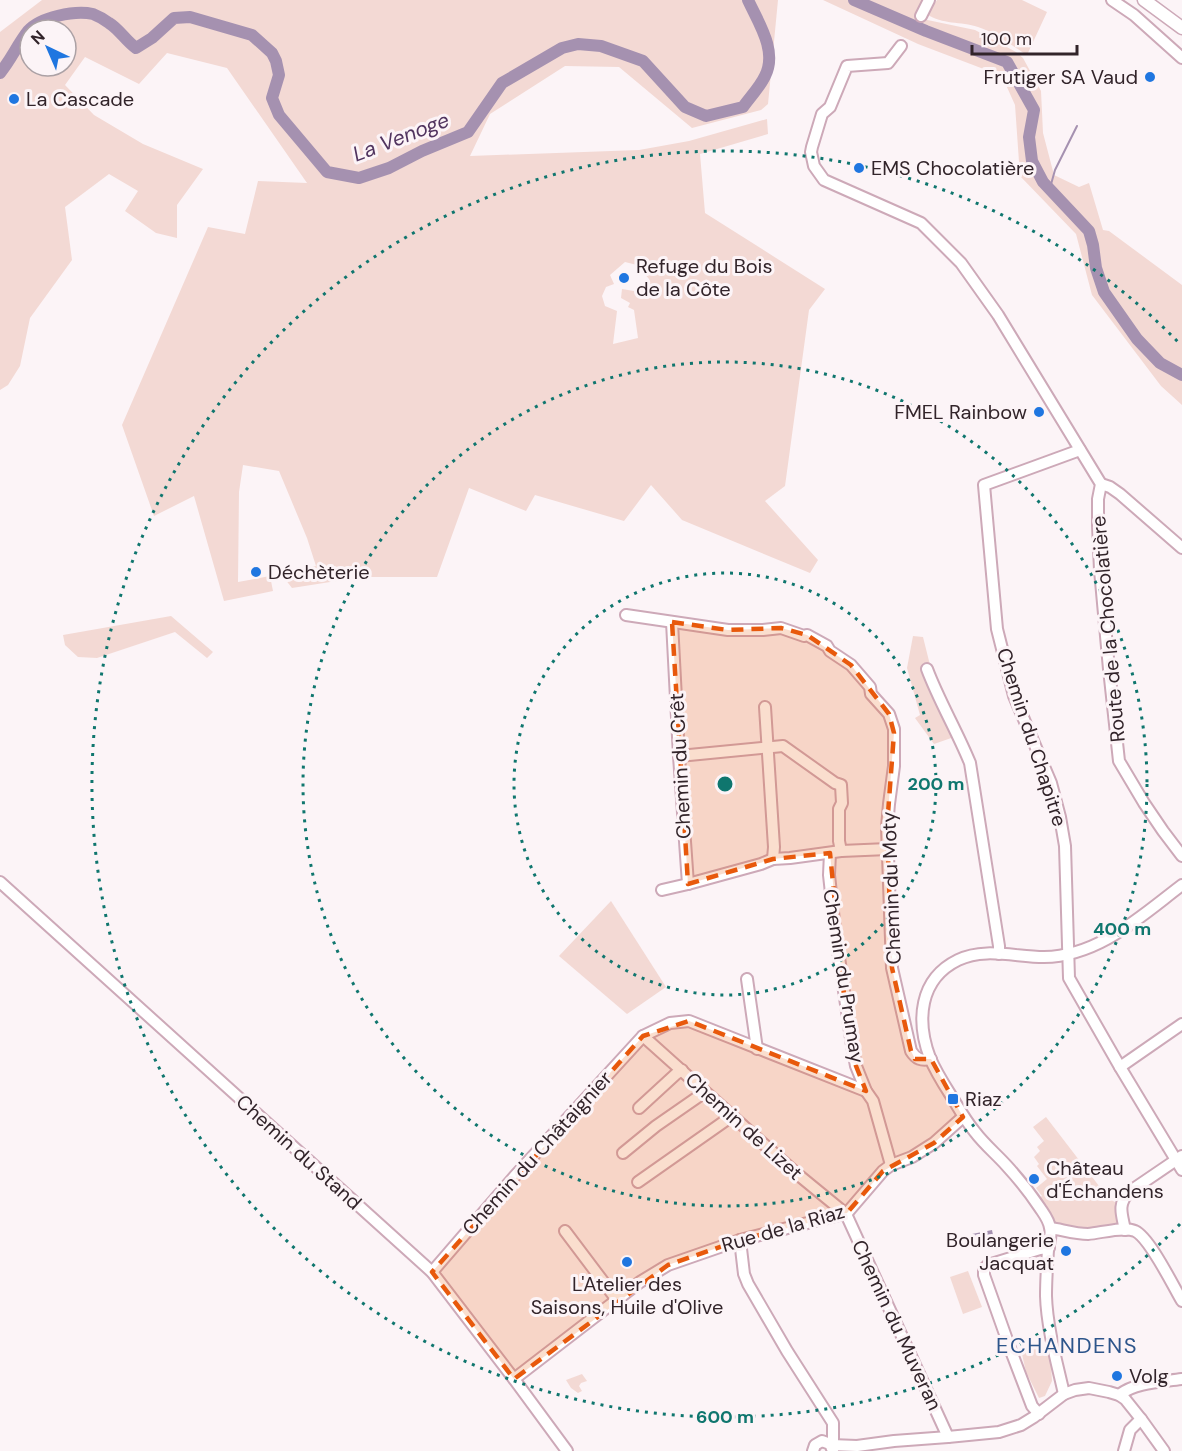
<svg xmlns="http://www.w3.org/2000/svg" width="1182" height="1451" viewBox="0 0 1182 1451" font-family="'DM Sans',sans-serif">
<style>
.green{fill:#f3d9d4;fill-rule:evenodd}
.water{fill:#a591b0}
.lines{fill:none;stroke-linecap:round;stroke-linejoin:round}
.stream{stroke:#a591b0;stroke-width:2}
.river{stroke:#a591b0;stroke-width:12}
.minor-casing{stroke:#cda9b8;stroke-width:14}
.major-casing{stroke:#cda9b8;stroke-width:15}
.minor{stroke:#fff;stroke-width:10}
.major{stroke:#fff;stroke-width:12}
.marked{fill:#e8590c;fill-opacity:0.2;stroke:#e8590c;stroke-width:4.5;stroke-dasharray:12 8;stroke-linejoin:round}
.ring{fill:none;stroke:#0f766e;stroke-width:3;stroke-dasharray:3 6}
.poi-dot{fill:#1f76e0;stroke:#fcf4f7;stroke-width:2}
.labels{text-anchor:middle;stroke-width:6;stroke-linejoin:round;paint-order:stroke}
.poi-label{font-size:20px;fill:#32242a;stroke:#fcf4f7;text-anchor:start}
.street-label{font-size:20px;fill:#32242a;stroke:#fcf4f7}
.water-label{font-size:21px;font-style:italic;fill:#51345f;stroke:#fcf4f7}
.quarter-label{font-size:22px;letter-spacing:1.5px;fill:#2d558b;stroke:#fcf4f7}
.centre{fill:#0f766e;stroke:#fcf4f7;stroke-width:3}
.ring-label{font-size:18px;text-anchor:middle;font-weight:bold;fill:#0f766e;stroke:#fcf4f7;stroke-width:6;stroke-linejoin:round;paint-order:stroke}
</style>
<rect width="100%" height="100%" fill="#fcf4f7"/>
<g class="green">
<path d="M42,0H778L768,104L761,110L692,128L619,67L565,66L490,114L470,156L639,150L689,141L767,119L768,134L700,154L705,213L825,289L809,310L785,486L765,501L818,560L810,573L682,520L651,485L624,521L535,495L526,511L469,488L437,577H362L292,588L281,574L316,566L307,538L279,471L243,465L239,492L238,582L270,576L273,591L224,601L194,496L154,516L122,425L208,227L245,234L258,181L307,183L227,68L167,53L139,84L85,57L65,85L94,115L143,144L203,169L177,205V238L156,233L125,211L138,191L109,174L65,207L72,260L30,318L20,366L8,385L0,390V32ZM30,30H66V66H30ZM625,262L637,265L649,279V285L634,291L622,289L621,298L630,303L628,307L634,310L638,338L613,344L617,311L605,306L602,296L606,287L614,284L610,275Z"/>
<polygon points="823,0 926,0 918,18 975,30 1016,52 1023,58 1041,91 1043,133 1054,175 1079,187 1089,183 1103,230 1109,231 1182,285 1182,405 1161,386 1092,295 1076,234 1020,176 1015,105 1002,76 918,44"/>
<path d="M937,0H1022L1047,12L1027,55C1011,45 996,33 978,27C961,21 942,25 927,14Z"/>
<polygon points="171,616 213,652 207,658 175,632 97,658 78,657 65,645 63,635"/>
<polygon points="913,636 923,637 933,677 957,736 934,744 915,718 920,715 907,668"/>
<polygon points="611,901 666,987 627,1014 559,956"/>
<polygon points="1046,1117 1109,1199 1121,1205 1122,1228 1086,1231 1054,1224 1038,1199 1042,1196 1036,1188 1047,1179 1037,1166 1039,1164 1034,1157 1040,1151 1037,1147 1044,1141 1033,1127"/>
<polygon points="968,1271 982,1307 963,1314 950,1277"/>
<polygon points="1046,1347 1051,1365 1052,1381 1045,1396 1039,1398 1026,1372 1022,1354 1030,1349"/>
<polygon points="582,1374 587,1381 581,1383 579,1386 582,1391 578,1393 571,1388 566,1380"/>
</g>
<polygon class="water" points="992,1230 994,1240 974,1243 972,1234"/>
<g class="lines">
<polyline class="stream" points="1050,188 1055,170 1077,126"/>
<g class="river">
<polyline points="854,0 926,31 1007,62 1034,110 1029,137 1032,161 1043,182 1089,231 1093,245 1096,268 1104,292 1137,339 1160,363 1182,375"/>
<path d="M0,73C11,60 17,45 28,31C40,17 75,10 93,14C98,16 105,20 109,23C119,29 126,41 136,48L152,38L174,18L190,17L252,35L272,53L276,61L279,75L272,98L279,115L327,172L359,178L389,168L422,151L468,132L502,83L562,48L578,44L601,46L643,61L685,107L706,116L743,107C750,97 760,87 765,76C778,51 758,22 748,0"/>
</g>
<g class="minor-casing">
<g id="minor">
<polyline points="1112,0 1134,15 1182,58"/>
<polyline points="921,16 929,0"/>
<polyline points="901,46 888,63 847,66 830,107 822,114 812,147 811,152 814,166 824,180 921,223 961,263 998,315 1101,484 1098,499 1098,525 1100,570 1109,669 1119,761 1144,803 1163,831 1182,856"/>
<polyline points="1080,450 984,485 997,629 1014,696 1051,783 1060,817 1065,846 1069,978 1120,1067 1182,1170"/>
<polyline points="1101,484 1110,487 1120,494 1182,548"/>
<path d="M626,615L728,630H763L781,628L804,636L807,635L827,646L830,651L851,665L870,687L871,694L889,714L894,729V766L889,804L887,827L892,968L911,1051C916,1059 921,1061 931,1059"/>
<path d="M927,669C939,701 957,731 970,763L999,946V954"/>
<polyline points="765,707 774,847 773,859"/>
<polyline points="679,756 783,746 835,783 841,785 842,803 839,809 839,841 841,851"/>
<polyline points="830,853 829,875 835,930 852,1045 856,1066 866,1091 873,1101 891,1165"/>
<polyline points="0,882 432,1272 514,1379 567,1451"/>
<polyline points="688,884 761,864 773,859 790,858 841,851 888,849"/>
<polyline points="662,890 688,884 679,756 672,622"/>
<polyline points="747,979 757,1049"/>
<polyline points="643,1036 796,1173 846,1214 948,1437"/>
<polyline points="1120,1067 1182,1024"/>
<polyline points="639,1108 676,1074 682,1070"/>
<polyline points="623,1153 656,1126 705,1092"/>
<polyline points="638,1182 732,1116"/>
<path d="M1051,1228C1063,1230 1076,1234 1088,1234C1101,1233 1123,1226 1135,1231C1150,1238 1173,1286 1182,1301"/>
<path d="M1125,1230C1122,1214 1117,1205 1129,1192L1182,1156"/>
<polyline points="565,1231 617,1300"/>
<polyline points="740,1240 744,1274 748,1284 787,1351 833,1423 833,1441 830,1444"/>
<polyline points="432,1272 514,1177 643,1036 670,1023 689,1021 866,1091"/>
<polyline points="514,1379 640,1282 668,1265 740,1240 847,1213 883,1171 891,1165 912,1157 934,1143 963,1117"/>
<path d="M1064,1394C1057,1363 1047,1328 1046,1296C1046,1281 1047,1265 1048,1250C1049,1243 1052,1235 1050,1228C1049,1220 1044,1214 1040,1208C1030,1193 1018,1178 1006,1165C996,1154 984,1144 975,1132C965,1120 958,1107 950,1094C943,1083 935,1070 930,1058C916,1021 919,979 958,960C984,947 1016,957 1044,957C1099,956 1141,916 1182,885"/>
<path d="M1119,1395C1136,1382 1162,1382 1182,1379"/>
<polyline points="1039,1414 1032,1406 1011,1351 984,1275 984,1269 988,1265 1040,1249 1049,1248"/>
<polyline points="831,1445 857,1446 894,1441 948,1437 999,1432 1021,1425 1034,1417 1064,1394 1075,1390 1089,1388 1109,1392 1119,1395 1125,1399 1141,1419 1164,1451"/>
<polyline points="813,1451 815,1445 822,1441 830,1444 833,1451"/>
<polyline points="1124,1451 1130,1430 1141,1419"/>
</g>
</g>
<g class="major-casing">
<polyline id="major" points="1144,0 1182,28"/>
</g>
<use href="#minor" class="minor"/>
<use href="#major" class="major"/>
</g>
<path class="marked" d="M672,622L728,630L781,628L807,635L851,665L889,714L894,733L887,827L892,968L911,1051L915,1059H931L963,1117L934,1143L883,1171L847,1213L740,1240L668,1265L514,1379L432,1272L643,1036L689,1021L866,1091L856,1066L844,995L830,853L773,859L688,884Z"/>
<g class="ring">
<circle cx="725" cy="784" r="211"/>
<circle cx="725" cy="784" r="422"/>
<path d="M1180 1224A633 633 0 1 1 1180 344"/>
</g>
<g class="poi-dot">
<circle cx="1150" cy="77" r="6"/>
<circle cx="14" cy="99" r="6"/>
<circle cx="859" cy="168" r="6"/>
<circle cx="624" cy="278" r="6"/>
<circle cx="1039" cy="412" r="6"/>
<circle cx="256" cy="572" r="6"/>
<rect x="947" y="1093" width="12" height="12" rx="3"/>
<circle cx="1034" cy="1179" r="6"/>
<circle cx="1066" cy="1251" r="6"/>
<circle cx="627" cy="1262" r="6"/>
<circle cx="1117" cy="1376" r="6"/>
</g>
<g class="labels">
<g class="poi-label">
<text x="1138" y="84" text-anchor="end">Frutiger SA Vaud</text>
<text x="26" y="106">La Cascade</text>
<text x="871" y="175">EMS Chocolatière</text>
<text x="636" y="273">Refuge du Bois<tspan x="636" dy="23">de la Côte</tspan></text>
<text x="1027" y="419" text-anchor="end">FMEL Rainbow</text>
<text x="268" y="579">Déchèterie</text>
<text x="965" y="1106">Riaz</text>
<text x="1046" y="1175">Château<tspan x="1046" dy="23">d'Échandens</tspan></text>
<text x="1054" y="1247" text-anchor="end">Boulangerie<tspan x="1054" dy="23">Jacquat</tspan></text>
<text x="627" y="1291" text-anchor="middle">L'Atelier des<tspan x="627" dy="23">Saisons, Huile d'Olive</tspan></text>
<text x="1129" y="1383">Volg</text>
</g>
<g class="street-label">
<text transform="translate(1108 629) rotate(-95)" y="7">Route de la Chocolatière</text>
<text transform="translate(1032 737) rotate(72)" y="7">Chemin du Chapitre</text>
<text transform="translate(680 766) rotate(-93)" y="7">Chemin du Crêt</text>
<text transform="translate(891 888) rotate(-92)" y="7">Chemin du Moty</text>
<text transform="translate(844 976) rotate(81)" y="7">Chemin du Prumay</text>
<text transform="translate(744 1126) rotate(42)" y="7">Chemin de Lizet</text>
<text transform="translate(299 1152) rotate(42)" y="7">Chemin du Stand</text>
<text transform="translate(537 1153) rotate(-48)" y="7">Chemin du Châtaignier</text>
<text transform="translate(783 1228) rotate(-16)" y="7">Rue de la Riaz</text>
<text transform="translate(897 1325) rotate(65)" y="7">Chemin du Muveran</text>
</g>
<g class="water-label">
<text transform="translate(401 137) rotate(-21)" y="7">La Venoge</text>
</g>
<g class="quarter-label">
<text x="1067" y="1353">ECHANDENS</text>
</g>
</g>
<circle cx="725" cy="784" r="9" class="centre"/>
<g class="ring-label">
<text x="936" y="790">200 m</text>
<text x="1122" y="935">400 m</text>
<text x="725" y="1423">600 m</text>
</g>
<g transform="translate(48 48) rotate(316)"><circle r="28" fill="#fcf4f7" stroke="#aba1a5" stroke-width="1.5"/>
<path d="M0-4.5L10 22L0 15L-10 22Z" fill="#1f76e0"/>
<text y="-9" font-size="16" font-weight="bold" text-anchor="middle" fill="#32242a">N</text>
</g>
<path d="M972 45v9h105v-9" fill="none" stroke="#32242a" stroke-width="3"/>
<text x="981" y="45" font-size="18" fill="#32242a" stroke="#fcf4f7" stroke-width="4.5" paint-order="stroke">100 m</text>
</svg>
